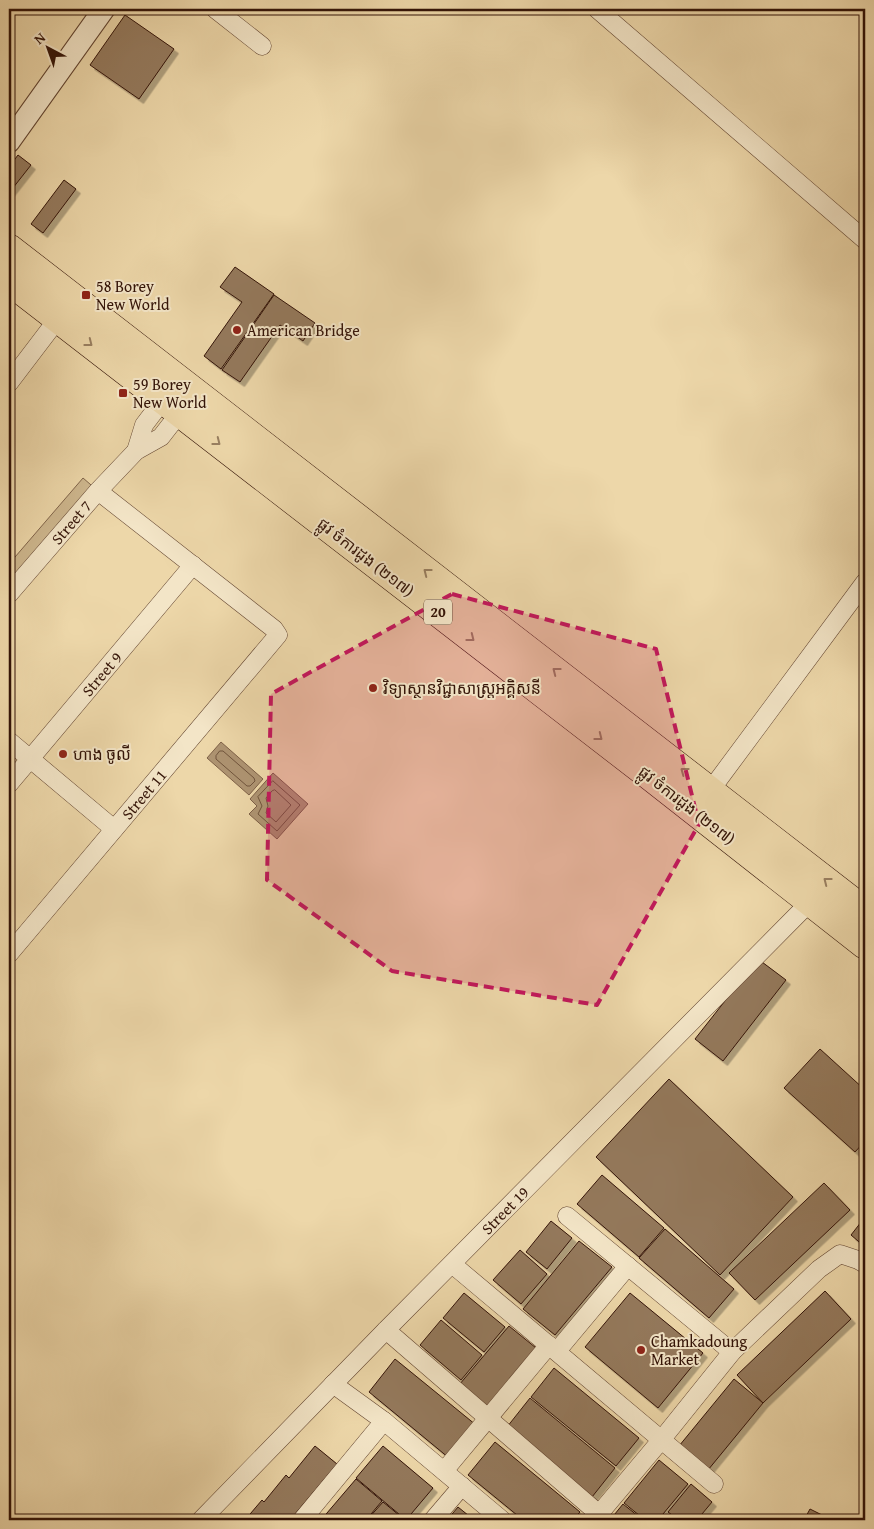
<svg xmlns="http://www.w3.org/2000/svg" width="874" height="1529" viewBox="0 0 874 1529" font-family="'Gentium Book Plus','Noto Sans Khmer',serif">
<style>
.green{fill:#cdb68d;stroke:#80644a}
.water{fill:#ae9472;stroke:#7d6047}
.lines{fill:none;stroke-linecap:round;stroke-linejoin:round}
.shore{stroke:#70543c;stroke-width:1}
.building{fill:#94795b;stroke:#331307;filter:url(#shadow)}
.minor-casing{stroke:#624430;stroke-width:19}
.tertiary-casing{stroke:#624430;stroke-width:23}
.primary-casing{stroke:#331307;stroke-width:29}
.minor{stroke:#f3e5c7;stroke-width:18}
.tertiary{stroke:#f3e5c7;stroke-width:21}
.primary{stroke:#edd7a9;stroke-width:28}
.oneway{stroke:#997f60}
.marked{fill:#c2185b;fill-opacity:0.2;stroke:#c2185b;stroke-width:4;stroke-dasharray:10 6;stroke-linejoin:round}
.poi-dot{fill:#8f2418;stroke:#f3e5c7;stroke-width:2}
.labels{text-anchor:middle;stroke-width:4;stroke-linejoin:round;paint-order:stroke}
.shield{fill:#f3e5c7;stroke:#6d5241;stroke-width:1}
.shield-label{font-size:15px;font-weight:bold;fill:#331307}
.poi-label{font-size:16px;fill:#331307;stroke:#f3e5c7;text-anchor:start}
.street-label{font-size:16px;fill:#331307;stroke:#f3e5c7}
</style>
<defs>
<filter id="shadow"><feDropShadow dx="4.5" dy="4.5" stdDeviation="0" flood-color="#0004"/></filter>
</defs>
<rect width="100%" height="100%" fill="#edd7a9"/>
<filter id="stains"><feTurbulence type="fractalNoise" baseFrequency=".004" numOctaves="4"/><feColorMatrix values="0 0 0 0 .2 0 0 0 0 .09 0 0 0 0 .02 0 0 0 .5 -.17"/></filter>
<radialGradient id="worn" r=".72"><stop offset=".6" stop-color="#630" stop-opacity="0"/><stop offset="1" stop-color="#630" stop-opacity=".3"/></radialGradient>
<polygon class="green" points="83,478 98,491 9,594 9,564"/>
<g class="water">
<polygon points="221,742 263,779 249,795 207,758"/>
<polygon points="273,773 308,804 277,839 249,814 257,806 250,799"/>
</g>
<g class="lines">
<g class="shore">
<polygon points="220,751 223,751 254,778 255,781 250,786 247,786 216,759 216,756"/>
<polygon points="273,781 300,805 277,831 258,814 262,806 258,797"/>
<polygon points="275,790 291,805 276,822 266,813 268,806 266,798 272,791"/>
</g>
</g>
<g class="building">
<polygon points="125,15 174,49 139,99 90,65"/>
<polygon points="18,155 31,165 9,193 9,167"/>
<polygon points="64,180 76,189 43,233 31,224"/>
<polygon points="235,267 274,294 221,369 204,356 242,302 220,287"/>
<polygon points="274,295 315,323 303,341 280,325 240,382 222,370"/>
<polygon points="758,959 786,980 723,1061 695,1039"/>
<polygon points="820,1049 865,1090 865,1141 855,1152 784,1088"/>
<polygon points="669,1079 793,1197 720,1275 596,1157"/>
<polygon points="602,1175 664,1228 639,1257 577,1204"/>
<polygon points="824,1183 850,1210 755,1300 729,1273"/>
<polygon points="865,1217 865,1247 851,1235"/>
<polygon points="551,1221 572,1238 547,1269 526,1252"/>
<polygon points="665,1229 734,1289 709,1318 639,1258"/>
<polygon points="579,1241 612,1267 555,1335 523,1309"/>
<polygon points="520,1250 547,1274 521,1304 493,1280"/>
<polygon points="825,1291 851,1319 763,1403 737,1375"/>
<polygon points="464,1293 505,1327 484,1352 443,1318"/>
<polygon points="630,1293 703,1353 658,1408 585,1347"/>
<polygon points="441,1320 482,1355 461,1380 420,1345"/>
<polygon points="509,1326 541,1352 491,1411 459,1385"/>
<polygon points="395,1359 476,1425 449,1458 369,1392"/>
<polygon points="554,1368 639,1438 616,1466 531,1397"/>
<polygon points="734,1379 763,1403 708,1470 679,1446"/>
<polygon points="530,1398 615,1468 592,1497 507,1427"/>
<polygon points="495,1442 580,1512 573,1520 523,1520 468,1475"/>
<polygon points="315,1446 337,1464 290,1520 245,1520 262,1500 264,1502 286,1475 289,1478"/>
<polygon points="383,1446 433,1488 406,1520 356,1478"/>
<polygon points="659,1460 688,1484 658,1520 645,1520 624,1503"/>
<polygon points="356,1479 382,1501 366,1520 321,1520"/>
<polygon points="691,1484 712,1502 697,1520 679,1520 668,1512"/>
<polygon points="383,1502 405,1520 367,1520"/>
<polygon points="623,1504 643,1520 610,1520"/>
<polygon points="458,1507 474,1520 447,1520"/>
<polygon points="810,1509 832,1520 804,1520"/>
</g>
<g class="lines">
<g class="minor-casing">
<g id="minor">
<polyline points="215,9 262,46"/>
<polyline points="597,9 865,240"/>
<polyline points="9,383 63,312"/>
<polyline points="136,451 144,425 169,392"/>
<path id="s1" d="M9,594L98,491L136,451L161,437L185,406"/>
<polyline points="9,741 114,829"/>
<path id="s2" d="M9,784L193,565"/>
<polyline points="704,799 865,582"/>
<path id="s3" d="M9,954L278,635L274,629L98,491"/>
<polyline points="567,1216 732,1352"/>
<polyline points="452,1264 714,1484"/>
<polyline points="386,1330 599,1514"/>
<polyline points="557,1351 628,1266"/>
<polyline points="333,1384 384,1421 502,1520"/>
<polyline points="444,1471 549,1345"/>
<path id="s4" d="M201,1520L386,1330L810,902"/>
<polyline points="302,1520 384,1421"/>
<polyline points="433,1520 462,1486"/>
<polyline points="594,1520 662,1439 732,1352 819,1269 840,1254 858,1260 865,1264"/>
</g>
</g>
<g class="tertiary-casing">
<polyline id="tertiary" points="9,142 104,9"/>
</g>
<g class="primary-casing">
<g id="primary">
<polyline points="9,248 865,911"/>
<polyline points="9,281 651,777 865,945"/>
</g>
</g>
<use href="#minor" class="minor"/>
<use href="#tertiary" class="tertiary"/>
<use href="#primary" class="primary"/>
</g>
<defs><path id="oneway-chevron" d="M-2-3.5L2.5 0L-2 3.5" fill="none" stroke-width="1.6" stroke-linecap="round" stroke-linejoin="round" transform="scale(1.25)"/></defs>
<g class="oneway">
<use href="#oneway-chevron" transform="translate(89 343) rotate(38)"/>
<use href="#oneway-chevron" transform="translate(217 442) rotate(38)"/>
<use href="#oneway-chevron" transform="translate(427 572) rotate(-142)"/>
<use href="#oneway-chevron" transform="translate(471 638) rotate(38)"/>
<use href="#oneway-chevron" transform="translate(556 671) rotate(-142)"/>
<use href="#oneway-chevron" transform="translate(599 737) rotate(38)"/>
<use href="#oneway-chevron" transform="translate(684 771) rotate(-143)"/>
<use href="#oneway-chevron" transform="translate(827 881) rotate(-142)"/>
</g>
<path class="marked" d="M452,594L656,649L699,824L597,1005L392,971L267,880L271,694Z"/>
<g class="poi-dot">
<rect x="81" y="290" width="10" height="10" rx="2.5"/>
<circle cx="237" cy="330" r="5"/>
<rect x="118" y="388" width="10" height="10" rx="2.5"/>
<circle cx="373" cy="688" r="5"/>
<circle cx="63" cy="754" r="5"/>
<circle cx="641" cy="1350" r="5"/>
</g>
<g class="labels">
<rect class="shield" x="424" y="599.5" width="28" height="25" rx="4"/>
<g class="shield-label">
<text x="438" y="617">20</text>
</g>
<g class="poi-label">
<text x="96" y="292">58 Borey<tspan x="96" dy="18">New World</tspan></text>
<text x="247" y="336">American Bridge</text>
<text x="133" y="390">59 Borey<tspan x="133" dy="18">New World</tspan></text>
<text x="383" y="694">វិទ្យាស្ថានវិជ្ជាសាស្រ្តអគ្គិសនី</text>
<text x="73" y="760">ហាង ចូលី</text>
<text x="651" y="1347">Chamkadoung<tspan x="651" dy="18">Market</tspan></text>
</g>
<g class="street-label">
<text dy="6" stroke="none"><textPath href="#s1" startOffset="95">Street 7</textPath></text>
<text transform="translate(366 557) rotate(38)" y="6">ផ្លូវ ចំការដូង (២១៧)</text>
<text dy="6" stroke="none"><textPath href="#s2" startOffset="144">Street 9</textPath></text>
<text dy="6" stroke="none"><textPath href="#s3" startOffset="209">Street 11</textPath></text>
<text transform="translate(687 805) rotate(38)" y="6">ផ្លូវ ចំការដូង (២១៧)</text>
<text dy="6" stroke="none"><textPath href="#s4" startOffset="434">Street 19</textPath></text>
</g>
</g>
<rect width="874" height="1529" fill="none" stroke="#edd7a9" stroke-width="30"/>
<rect x="10" y="10" width="854" height="1509" fill="none" stroke="#331307" stroke-width="2.5"/>
<rect x="15" y="15" width="844" height="1499" fill="none" stroke="#331307"/>
<g transform="translate(48 48) rotate(319)" stroke="#f3e5c7" stroke-width="4" paint-order="stroke">
<path d="M0-4L9 19L0 12L-9 19Z" fill="#331307"/>
<text y="-8" font-size="14" font-weight="bold" text-anchor="middle" fill="#331307">N</text>
</g>
<rect width="100%" height="100%" filter="url(#stains)"/>
<rect width="100%" height="100%" fill="url(#worn)"/>
</svg>
